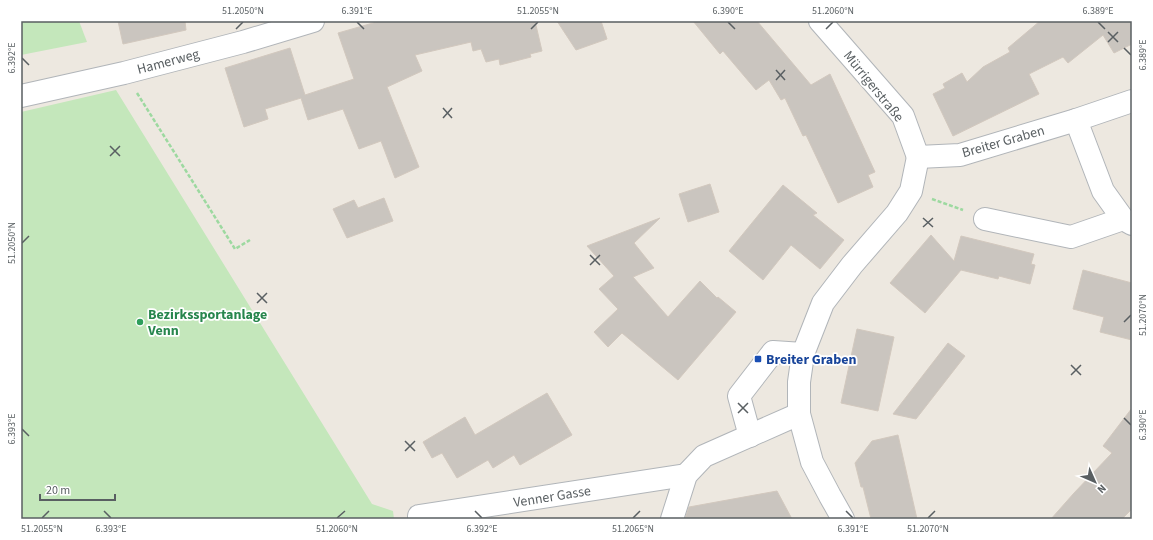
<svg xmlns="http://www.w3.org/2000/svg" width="1153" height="540" viewBox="0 0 1153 540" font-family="'Source Sans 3',sans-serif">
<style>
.green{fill:#c4e7bb}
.building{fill:#cac5bf;stroke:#d2c8be}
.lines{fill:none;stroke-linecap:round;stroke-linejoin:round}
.minor-casing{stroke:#b1b5b9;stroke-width:24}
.path{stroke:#9dd9a0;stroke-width:2.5;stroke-dasharray:4 2;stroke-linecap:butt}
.minor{stroke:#fff;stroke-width:22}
.ticks{fill:none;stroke:#595f62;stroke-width:1.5}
.leisure-dot{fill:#2e9e5b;stroke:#fff;stroke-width:1.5}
.transit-dot{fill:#1a4fb4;stroke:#fff;stroke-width:1.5}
.labels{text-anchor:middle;stroke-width:3.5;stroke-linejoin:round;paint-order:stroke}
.street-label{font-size:14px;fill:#595f62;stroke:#fff}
.leisure-label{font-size:14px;font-weight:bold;fill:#27864d;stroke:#fff;text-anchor:start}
.transit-label{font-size:14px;font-weight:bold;fill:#164399;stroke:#fff;text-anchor:start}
.neatline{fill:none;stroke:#595f62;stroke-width:1.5}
.ticks-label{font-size:10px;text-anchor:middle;fill:#595f62}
</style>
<rect width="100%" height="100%" fill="#ede8e0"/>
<g class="green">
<polygon points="21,21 79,21 87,42 21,55"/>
<polygon points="116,90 372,504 393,511 394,519 21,519 21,112"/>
</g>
<g class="building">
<polygon points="118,21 185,21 186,30 123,44"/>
<polygon points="380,21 535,21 542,51 530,54 531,57 500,65 499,59 486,62 481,49 473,51 471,42 415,55 422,71 387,87 419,167 395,178 381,141 359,149 343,109 308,120 301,98 265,109 268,119 244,127 225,68 290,48 305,95 354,79 338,33"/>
<polygon points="557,21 601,21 607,39 576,50"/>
<polygon points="693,21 757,21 811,85 830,74 875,172 868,175 873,187 838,203 806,135 803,136 785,98 781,100 769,80 756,90 723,51 720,54"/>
<polygon points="1040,21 1132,21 1132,44 1114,53 1103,35 1068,63 1063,57 1029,74 1039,94 953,136 933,94 945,88 943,84 962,73 967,82 983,67 1010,52 1008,48"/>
<polygon points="710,184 719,212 688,222 679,194"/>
<polygon points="783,185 817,213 813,215 844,240 820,269 791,245 763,280 729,251"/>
<polygon points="384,198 393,221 347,238 333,209 354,200 358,208"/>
<polygon points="660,218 634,243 654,268 633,277 668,317 700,281 717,298 718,297 736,312 678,380 622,333 608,347 594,332 618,309 599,289 614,276 587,246"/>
<polygon points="931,235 954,261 961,236 1034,254 1031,264 1035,265 1030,284 999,276 998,279 961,270 925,313 890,283"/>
<polygon points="1083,270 1132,283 1132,340 1100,332 1104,317 1073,309"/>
<polygon points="857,329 894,337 878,411 841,403"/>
<polygon points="948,343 965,356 916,419 893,414"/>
<polygon points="547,393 572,435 520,465 514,455 493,468 488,460 457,478 442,453 432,458 423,442 465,417 475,435"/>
<polygon points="1132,408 1132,509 1122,519 1051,519 1074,493 1112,453 1103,446"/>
<polygon points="898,435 917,519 871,519 863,487 861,487 855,463 872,441"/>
<polygon points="777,491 792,519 685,519 689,507"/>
</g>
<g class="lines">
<g class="minor-casing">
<g id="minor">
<polyline points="820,21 903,116 918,157"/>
<polyline points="21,96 124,73 243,42 313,21"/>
<polyline points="1076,120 1103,191 1123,219 1132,224"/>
<polyline points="918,157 960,155 1076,120 1132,101"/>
<polyline points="985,219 1071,237 1123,219"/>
<polyline points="750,436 739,396 773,352 803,354"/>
<polyline points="420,519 419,516 686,475"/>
<polyline points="672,519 686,475 704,456 799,414"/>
<polyline points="843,519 830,496 812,462 799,414 799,382 803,354 823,303 852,265 897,213 911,191 918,157"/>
</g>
</g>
<g class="path">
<polyline points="137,93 235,249 250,240"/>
<polyline points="932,199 963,210"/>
</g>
<use href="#minor" class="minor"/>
</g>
<path class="ticks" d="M357,22L364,29M728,22L735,29M1098,22L1105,29M236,29L243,22M531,29L538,22M826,29L833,22M1108,32L1118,42M1108,42L1118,32M1124,48L1131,55M22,58L29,65M776,70L785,80M776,80L785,70M443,108L452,118M443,118L452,108M110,146L120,156M110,156L120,146M923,218L933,227M923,227L933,218M22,243L29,236M590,255L600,265M590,265L600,255M257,293L267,303M257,303L267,293M1124,322L1131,315M1071,365L1081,375M1071,375L1081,365M738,403L748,413M738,413L748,403M1124,418L1131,425M22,429L29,436M405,441L415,451M405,451L415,441M104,511L111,518M475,511L482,518M846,511L853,518M42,518L49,511M337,518L345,511M633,518L640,511M928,518L935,511"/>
<circle class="leisure-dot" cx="140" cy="322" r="4"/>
<rect class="transit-dot" x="754" y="355" width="8" height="8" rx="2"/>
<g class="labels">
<g class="street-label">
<text transform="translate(168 61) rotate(-15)" y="5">Hamerweg</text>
<text transform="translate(874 86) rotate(51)" y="5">Mürrigerstraße</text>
<text transform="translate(1003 141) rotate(-16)" y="5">Breiter Graben</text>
<text transform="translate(552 496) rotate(-9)" y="5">Venner Gasse</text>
</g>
<g class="leisure-label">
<text x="148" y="319">Bezirkssportanlage<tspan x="148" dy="16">Venn</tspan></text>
</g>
<g class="transit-label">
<text x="766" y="364">Breiter Graben</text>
</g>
</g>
<rect width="1153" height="540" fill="none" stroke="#ffffff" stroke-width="44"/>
<g transform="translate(1095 482) rotate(135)" stroke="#ffffff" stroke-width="3" paint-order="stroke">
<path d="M0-3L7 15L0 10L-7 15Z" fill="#595f62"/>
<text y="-6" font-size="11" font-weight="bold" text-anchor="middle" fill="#595f62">N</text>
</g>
<path d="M40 494v6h75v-6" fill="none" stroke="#595f62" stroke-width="2"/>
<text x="46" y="494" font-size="12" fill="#595f62" stroke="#ffffff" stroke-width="3" paint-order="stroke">20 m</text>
<rect x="22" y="22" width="1109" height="496" class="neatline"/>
<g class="ticks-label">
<text x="243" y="14">51.2050°N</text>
<text x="357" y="14">6.391°E</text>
<text x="538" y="14">51.2055°N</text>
<text x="728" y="14">6.390°E</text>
<text x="833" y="14">51.2060°N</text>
<text x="1098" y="14">6.389°E</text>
<text transform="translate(1142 55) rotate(-90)" y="4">6.389°E</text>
<text transform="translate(11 58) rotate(-90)" y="4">6.392°E</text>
<text transform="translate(11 243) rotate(-90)" y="4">51.2050°N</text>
<text transform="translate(1142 315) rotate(-90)" y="4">51.2070°N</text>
<text transform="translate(1142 425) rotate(-90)" y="4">6.390°E</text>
<text transform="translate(11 429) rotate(-90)" y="4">6.393°E</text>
<text x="42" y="532">51.2055°N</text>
<text x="111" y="532">6.393°E</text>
<text x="337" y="532">51.2060°N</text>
<text x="482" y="532">6.392°E</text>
<text x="633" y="532">51.2065°N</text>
<text x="853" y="532">6.391°E</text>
<text x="928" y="532">51.2070°N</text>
</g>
</svg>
